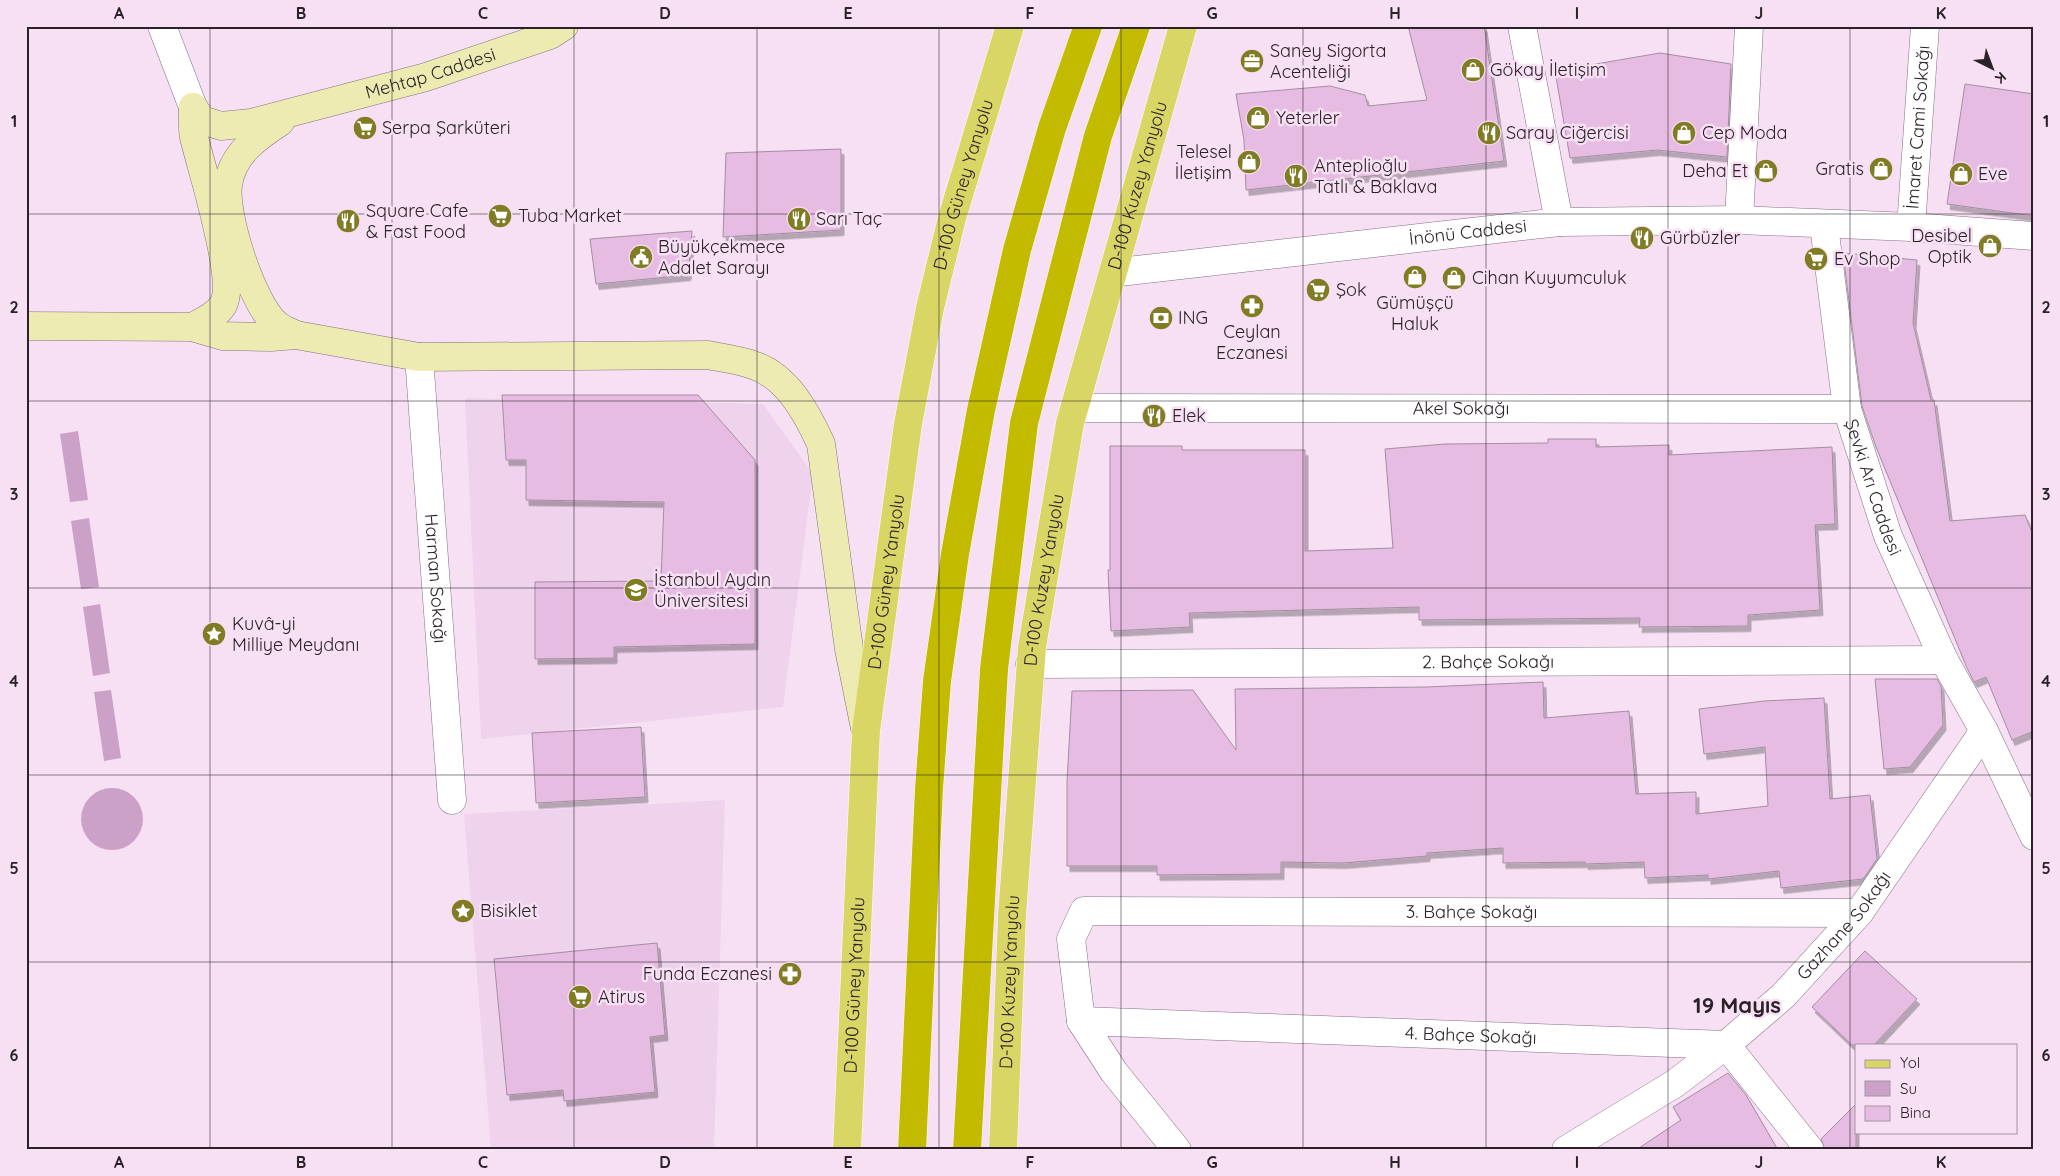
<svg xmlns="http://www.w3.org/2000/svg" width="2060" height="1176" viewBox="0 0 2060 1176" font-family="Quicksand,sans-serif">
<style>
.built{fill:#efd2ec}
.water{fill:#cba1c7}
.building{fill:#e7bce2;stroke:#a38ea1;filter:url(#shadow)}
.lines{fill:none;stroke-linecap:round;stroke-linejoin:round}
.street-casing{stroke:#847082;stroke-width:29}
.secondary-casing{stroke:#847082;stroke-width:29}
.primary-casing{stroke:#fff;stroke-width:29}
.highway-casing{stroke:#fff;stroke-width:29}
.street{stroke:#fff;stroke-width:28}
.secondary{stroke:#edebb2;stroke-width:28}
.primary{stroke:#dad666;stroke-width:28}
.highway{stroke:#c2bb00;stroke-width:28}
.grid{fill:none;stroke:#2a2129;stroke-width:1;stroke-opacity:0.55}
.labels{text-anchor:middle;stroke-width:5;stroke-linejoin:round;paint-order:stroke}
.poi-label{font-size:18px;fill:#2a2129;stroke:#f7e0f4;text-anchor:start}
.street-label{font-size:18px;fill:#2a2129;stroke:#f7e0f4}
.district-label{font-size:22px;font-weight:bold;fill:#2a2129;stroke:#f7e0f4}
.neatline{fill:none;stroke:#2a2129;stroke-width:2}
.grid-label{font-size:16px;text-anchor:middle;font-weight:bold;fill:#2a2129}
</style>
<defs>
<filter id="shadow"><feDropShadow dx="3" dy="5.5" stdDeviation="0" flood-color="#0004"/></filter>
</defs>
<rect width="100%" height="100%" fill="#f7e0f4"/>
<g class="built">
<polygon points="465,398 763,404 813,474 783,707 481,739"/>
<polygon points="725,800 714,1150 491,1150 464,814"/>
</g>
<g class="water">
<polygon points="78,431 88,500 70,502 60,434"/>
<polygon points="89,518 99,587 81,589 71,521"/>
<polygon points="100,604 110,673 93,676 83,607"/>
<polygon points="111,690 121,758 104,761 94,692"/>
<circle cx="112" cy="819" r="31"/>
</g>
<g class="building">
<polygon points="1408,26 1484,26 1504,161 1246,190 1244,140 1236,94 1330,86 1365,95 1368,106 1427,100"/>
<polygon points="1660,53 1731,64 1727,157 1657,150 1570,158 1555,71"/>
<polygon points="1965,84 2034,94 2034,216 1947,204"/>
<polygon points="841,149 841,230 723,237 726,153"/>
<polygon points="692,231 688,275 596,284 590,239"/>
<polygon points="1843,253 1917,260 1913,323 1931,400 1934,400 1950,521 2025,515 2034,537 2034,731 2012,740 1986,677 1974,682 1967,668 1876,447 1862,406"/>
<polygon points="502,395 698,395 755,460 755,644 614,647 614,658 535,659 535,582 661,581 664,502 526,500 526,460 506,460"/>
<polygon points="1548,439 1596,439 1596,447 1669,445 1669,455 1832,447 1835,524 1815,525 1820,610 1748,615 1748,626 1639,627 1640,618 1419,620 1419,607 1189,613 1190,627 1111,631 1108,570 1110,570 1110,446 1182,446 1182,450 1305,450 1305,551 1393,548 1385,449 1445,444 1548,443"/>
<polygon points="1875,679 1937,679 1941,686 1943,725 1910,767 1884,769"/>
<polygon points="1543,682 1544,718 1629,711 1636,794 1696,792 1696,814 1768,806 1765,747 1704,754 1699,709 1764,701 1824,698 1830,799 1870,795 1877,859 1863,879 1781,888 1779,871 1708,879 1708,875 1645,878 1644,862 1585,864 1585,862 1503,863 1503,848 1427,853 1427,856 1343,863 1281,862 1281,874 1157,875 1157,866 1067,866 1067,782 1072,691 1193,690 1236,750 1235,689 1426,687"/>
<polygon points="641,727 645,797 536,803 532,733"/>
<polygon points="657,943 665,1035 650,1037 655,1092 564,1101 563,1090 507,1095 494,959"/>
<polygon points="1865,951 1917,999 1874,1045 1852,1045 1812,1007"/>
<polygon points="1728,1073 1746,1095 1778,1150 1636,1150 1681,1120 1673,1107"/>
<polygon points="1856,1104 1856,1150 1825,1150 1821,1139"/>
</g>
<g class="lines">
<g class="street-casing">
<g id="street">
<polyline points="162,26 193,107"/>
<polyline points="1522,26 1559,222"/>
<polyline points="1739,220 1749,26"/>
<path id="s1" d="M1824,225L1847,409L1888,536L1944,660L1984,731L2034,836"/>
<path id="s2" d="M1911,227L1925,26"/>
<path id="s3" d="M1114,271H1128L1559,222L1739,220L1911,227L2034,236"/>
<path id="s4" d="M419,357L452,800"/>
<path id="s5" d="M1075,408L1847,409"/>
<path id="s6" d="M1030,664L1944,660"/>
<path id="s7" d="M1081,1021L1726,1045L1810,1150"/>
<path id="s8" d="M1177,1150L1114,1072L1081,1021L1071,939L1084,911L1859,913"/>
<path id="s9" d="M1566,1150L1674,1084L1726,1045L1783,996L1859,913L1984,731"/>
</g>
</g>
<g class="secondary-casing">
<g id="secondary">
<path id="s10" d="M193,107L202,120L221,126L251,123L426,77L550,35L564,26"/>
<path d="M280,122C257,137 232,154 228,185C224,216 252,303 276,324C281,329 290,332 296,335"/>
<path d="M26,326L192,327L223,336L271,337L296,335L419,357L708,355C722,358 739,360 753,365C787,376 807,413 821,444L849,649L865,728"/>
<path d="M192,327C202,322 216,316 223,305C238,280 201,168 194,137C192,128 193,117 193,107"/>
</g>
</g>
<g class="primary-casing">
<g id="primary">
<path id="s11" d="M847,1150L866,731L908,424L930,308L952,218L1010,26"/>
<path id="s12" d="M1003,1150L1012,915L1032,647L1070,423L1183,26"/>
</g>
</g>
<g class="highway-casing">
<g id="highway">
<polyline points="912,1150 929,789 937,681 955,554 981,410 1017,250 1052,128 1088,26"/>
<polyline points="967,1150 994,669 1024,423 1098,136 1136,26"/>
</g>
</g>
<use href="#street" class="street"/>
<use href="#secondary" class="secondary"/>
<use href="#primary" class="primary"/>
<use href="#highway" class="highway"/>
</g>
<path class="grid" d="M210,26V1150M392,26V1150M574,26V1150M757,26V1150M939,26V1150M1121,26V1150M1303,26V1150M1486,26V1150M1668,26V1150M1850,26V1150M26,214H2034M26,401H2034M26,588H2034M26,775H2034M26,962H2034"/>
<defs>
<g id="office-disc" transform="scale(1.25)"><circle r="9.5" fill="#807c23" stroke="#f7e0f4"/><path d="M-6-3h4V-5.5h4V-3h4V5H-6ZM-1-4.5V-3h2v-1.5ZM-6 0V1H6V0Z" fill="#fff"/></g>
<g id="shop-disc" transform="scale(1.25)"><circle r="9.5" fill="#807c23" stroke="#f7e0f4"/><path d="M-5-2.5h2.3a2.7 3.5 0 0 1 5.4 0H5L5.5 6h-11ZM-1.5-2.5h3a1.5 2.3 0 0 0-3 0Z" fill="#fff"/></g>
<g id="supermarket-disc" transform="scale(1.25)"><circle r="9.5" fill="#807c23" stroke="#f7e0f4"/><path d="M-6-5.5h2.5l.6 2H6L4.5 2H-2.5L-4.4-4H-6ZM-1.5 3.2a1.3 1.3 0 1 0 .1 0ZM3 3.2a1.3 1.3 0 1 0 .1 0Z" fill="#fff"/></g>
<g id="restaurant-disc" transform="scale(1.25)"><circle r="9.5" fill="#807c23" stroke="#f7e0f4"/><path d="M-5-6h1v4h1v-4h1v4h1v-4h1v5L-1.5 .5V6h-2V.5L-5-1ZM5-6V6H3V1.5H1.5Q1.5-4 5-6Z" fill="#fff"/></g>
<g id="civic-disc" transform="scale(1.25)"><circle r="9.5" fill="#807c23" stroke="#f7e0f4"/><path d="M-.6-6.5H3V-4.5H.6V-3L4-1V1h2V6H-6V1h2V-1L-.6-3ZM-1.2 2.5V6h2.4V2.5Z" fill="#fff"/></g>
<g id="pharmacy-disc" transform="scale(1.25)"><circle r="9.5" fill="#807c23" stroke="#f7e0f4"/><path d="M-2-6h4v4h4v4h-4v4h-4v-4h-4v-4h4Z" fill="#fff"/></g>
<g id="bank-disc" transform="scale(1.25)"><circle r="9.5" fill="#807c23" stroke="#f7e0f4"/><path d="M-6-4H6V4H-6ZM0-2.3a2.3 2.3 0 1 0 0 4.6a2.3 2.3 0 1 0 0-4.6Z" fill="#fff"/></g>
<g id="university-disc" transform="scale(1.25)"><circle r="9.5" fill="#807c23" stroke="#f7e0f4"/><path d="M0-5L7-2L0 1L-7-2ZM-4 1L0 2.5L4 1V4Q0 6-4 4Z" fill="#fff"/></g>
<g id="sight-disc" transform="scale(1.25)"><circle r="9.5" fill="#807c23" stroke="#f7e0f4"/><path d="M0-6L1.8-2.2L6-1.7L2.9 1.2L3.7 5.4L0 3.3L-3.7 5.4L-2.9 1.2L-6-1.7L-1.8-2.2Z" fill="#fff"/></g>
</defs>
<g fill-rule="evenodd">
<use href="#office-disc" x="1252" y="61"/>
<use href="#shop-disc" x="1473" y="70"/>
<use href="#shop-disc" x="1258" y="118"/>
<use href="#supermarket-disc" x="365" y="128"/>
<use href="#restaurant-disc" x="1489" y="133"/>
<use href="#shop-disc" x="1684" y="133"/>
<use href="#shop-disc" x="1249" y="162"/>
<use href="#shop-disc" x="1881" y="169"/>
<use href="#shop-disc" x="1766" y="171"/>
<use href="#shop-disc" x="1961" y="174"/>
<use href="#restaurant-disc" x="1296" y="176"/>
<use href="#supermarket-disc" x="500" y="216"/>
<use href="#restaurant-disc" x="799" y="219"/>
<use href="#restaurant-disc" x="348" y="221"/>
<use href="#restaurant-disc" x="1642" y="238"/>
<use href="#shop-disc" x="1990" y="246"/>
<use href="#civic-disc" x="641" y="257"/>
<use href="#supermarket-disc" x="1816" y="259"/>
<use href="#shop-disc" x="1415" y="277"/>
<use href="#shop-disc" x="1454" y="278"/>
<use href="#supermarket-disc" x="1318" y="290"/>
<use href="#pharmacy-disc" x="1252" y="306"/>
<use href="#bank-disc" x="1161" y="318"/>
<use href="#restaurant-disc" x="1154" y="416"/>
<use href="#university-disc" x="636" y="590"/>
<use href="#sight-disc" x="214" y="634"/>
<use href="#sight-disc" x="463" y="911"/>
<use href="#pharmacy-disc" x="790" y="974"/>
<use href="#supermarket-disc" x="580" y="997"/>
</g>
<g class="labels">
<g class="poi-label">
<text x="1270" y="57">Saney Sigorta<tspan x="1270" dy="21">Acenteliği</tspan></text>
<text x="1490" y="76">Gökay İletişim</text>
<text x="1276" y="124">Yeterler</text>
<text x="382" y="134">Serpa Şarküteri</text>
<text x="1506" y="139">Saray Ciğercisi</text>
<text x="1702" y="139">Cep Moda</text>
<text x="1232" y="158" text-anchor="end">Telesel<tspan x="1232" dy="21">İletişim</tspan></text>
<text x="1314" y="172">Anteplioğlu<tspan x="1314" dy="21">Tatlı &amp; Baklava</tspan></text>
<text x="1864" y="175" text-anchor="end">Gratis</text>
<text x="1748" y="177" text-anchor="end">Deha Et</text>
<text x="1978" y="180">Eve</text>
<text x="366" y="217">Square Cafe<tspan x="366" dy="21">&amp; Fast Food</tspan></text>
<text x="518" y="222">Tuba Market</text>
<text x="816" y="225">Sarı Taç</text>
<text x="1972" y="242" text-anchor="end">Desibel<tspan x="1972" dy="21">Optik</tspan></text>
<text x="1660" y="244">Gürbüzler</text>
<text x="658" y="253">Büyükçekmece<tspan x="658" dy="21">Adalet Sarayı</tspan></text>
<text x="1834" y="265">Ev Shop</text>
<text x="1472" y="284">Cihan Kuyumculuk</text>
<text x="1336" y="296">Şok</text>
<text x="1415" y="309" text-anchor="middle">Gümüşçü<tspan x="1415" dy="21">Haluk</tspan></text>
<text x="1178" y="324">ING</text>
<text x="1252" y="338" text-anchor="middle">Ceylan<tspan x="1252" dy="21">Eczanesi</tspan></text>
<text x="1172" y="422">Elek</text>
<text x="654" y="586">İstanbul Aydın<tspan x="654" dy="21">Üniversitesi</tspan></text>
<text x="232" y="630">Kuvâ-yi<tspan x="232" dy="21">Milliye Meydanı</tspan></text>
<text x="480" y="917">Bisiklet</text>
<text x="772" y="980" text-anchor="end">Funda Eczanesi</text>
<text x="598" y="1003">Atirus</text>
</g>
<g class="street-label">
<text dy="6" stroke="none"><textPath href="#s10" startOffset="252">Mehtap Caddesi</textPath></text>
<text dy="6" stroke="none"><textPath href="#s2" startOffset="100">İmaret Cami Sokağı</textPath></text>
<text dy="6" stroke="none"><textPath href="#s11" startOffset="975">D-100 Güney Yanyolu</textPath></text>
<text dy="6" stroke="none"><textPath href="#s12" startOffset="978">D-100 Kuzey Yanyolu</textPath></text>
<text dy="6" stroke="none"><textPath href="#s3" startOffset="356">İnönü Caddesi</textPath></text>
<text dy="6" stroke="none"><textPath href="#s5" startOffset="386">Akel Sokağı</textPath></text>
<text dy="6" stroke="none"><textPath href="#s1" startOffset="268">Şevki Arı Caddesi</textPath></text>
<text dy="6" stroke="none"><textPath href="#s4" startOffset="222">Harman Sokağı</textPath></text>
<text dy="6" stroke="none"><textPath href="#s12" startOffset="572">D-100 Kuzey Yanyolu</textPath></text>
<text dy="6" stroke="none"><textPath href="#s11" startOffset="570">D-100 Güney Yanyolu</textPath></text>
<text dy="6" stroke="none"><textPath href="#s6" startOffset="458">2. Bahçe Sokağı</textPath></text>
<text dy="6" stroke="none"><textPath href="#s8" startOffset="662">3. Bahçe Sokağı</textPath></text>
<text dy="6" stroke="none"><textPath href="#s9" startOffset="360">Gazhane Sokağı</textPath></text>
<text dy="6" stroke="none"><textPath href="#s12" startOffset="168">D-100 Kuzey Yanyolu</textPath></text>
<text dy="6" stroke="none"><textPath href="#s11" startOffset="165">D-100 Güney Yanyolu</textPath></text>
<text dy="6" stroke="none"><textPath href="#s7" startOffset="390">4. Bahçe Sokağı</textPath></text>
</g>
<g class="district-label">
<text x="1737" y="1013">19 Mayıs</text>
</g>
</g>
<rect width="2060" height="1176" fill="none" stroke="#f7e0f4" stroke-width="55"/>
<rect x="1855" y="1044" width="162" height="90" fill="#f7e0f4" stroke="#a594a3"/>
<rect x="1865" y="1060" width="25" height="8" fill="#dad666" stroke="#a594a3"/>
<text x="1900" y="1068" font-size="15" fill="#2a2129">Yol</text>
<rect x="1865" y="1081" width="25" height="15" fill="#cba1c7" stroke="#a594a3"/>
<text x="1900" y="1094" font-size="15" fill="#2a2129">Su</text>
<rect x="1865" y="1106" width="25" height="15" fill="#e7bce2" stroke="#a594a3"/>
<text x="1900" y="1118" font-size="15" fill="#2a2129">Bina</text>
<g transform="translate(1992 68) rotate(138)" stroke="#f7e0f4" stroke-width="4" paint-order="stroke">
<path d="M0-4L9 19L0 12L-9 19Z" fill="#2a2129"/>
<text y="-8" font-size="14" font-weight="bold" text-anchor="middle" fill="#2a2129">K</text>
</g>
<rect x="28" y="28" width="2004" height="1120" class="neatline"/>
<g class="grid-label">
<text x="119" y="19">A</text>
<text x="301" y="19">B</text>
<text x="483" y="19">C</text>
<text x="665" y="19">D</text>
<text x="848" y="19">E</text>
<text x="1030" y="19">F</text>
<text x="1212" y="19">G</text>
<text x="1395" y="19">H</text>
<text x="1577" y="19">I</text>
<text x="1759" y="19">J</text>
<text x="1941" y="19">K</text>
<text x="14" y="127">1</text>
<text x="2046" y="127">1</text>
<text x="14" y="313">2</text>
<text x="2046" y="313">2</text>
<text x="14" y="500">3</text>
<text x="2046" y="500">3</text>
<text x="14" y="687">4</text>
<text x="2046" y="687">4</text>
<text x="14" y="874">5</text>
<text x="2046" y="874">5</text>
<text x="14" y="1061">6</text>
<text x="2046" y="1061">6</text>
<text x="119" y="1168">A</text>
<text x="301" y="1168">B</text>
<text x="483" y="1168">C</text>
<text x="665" y="1168">D</text>
<text x="848" y="1168">E</text>
<text x="1030" y="1168">F</text>
<text x="1212" y="1168">G</text>
<text x="1395" y="1168">H</text>
<text x="1577" y="1168">I</text>
<text x="1759" y="1168">J</text>
<text x="1941" y="1168">K</text>
</g>
</svg>
